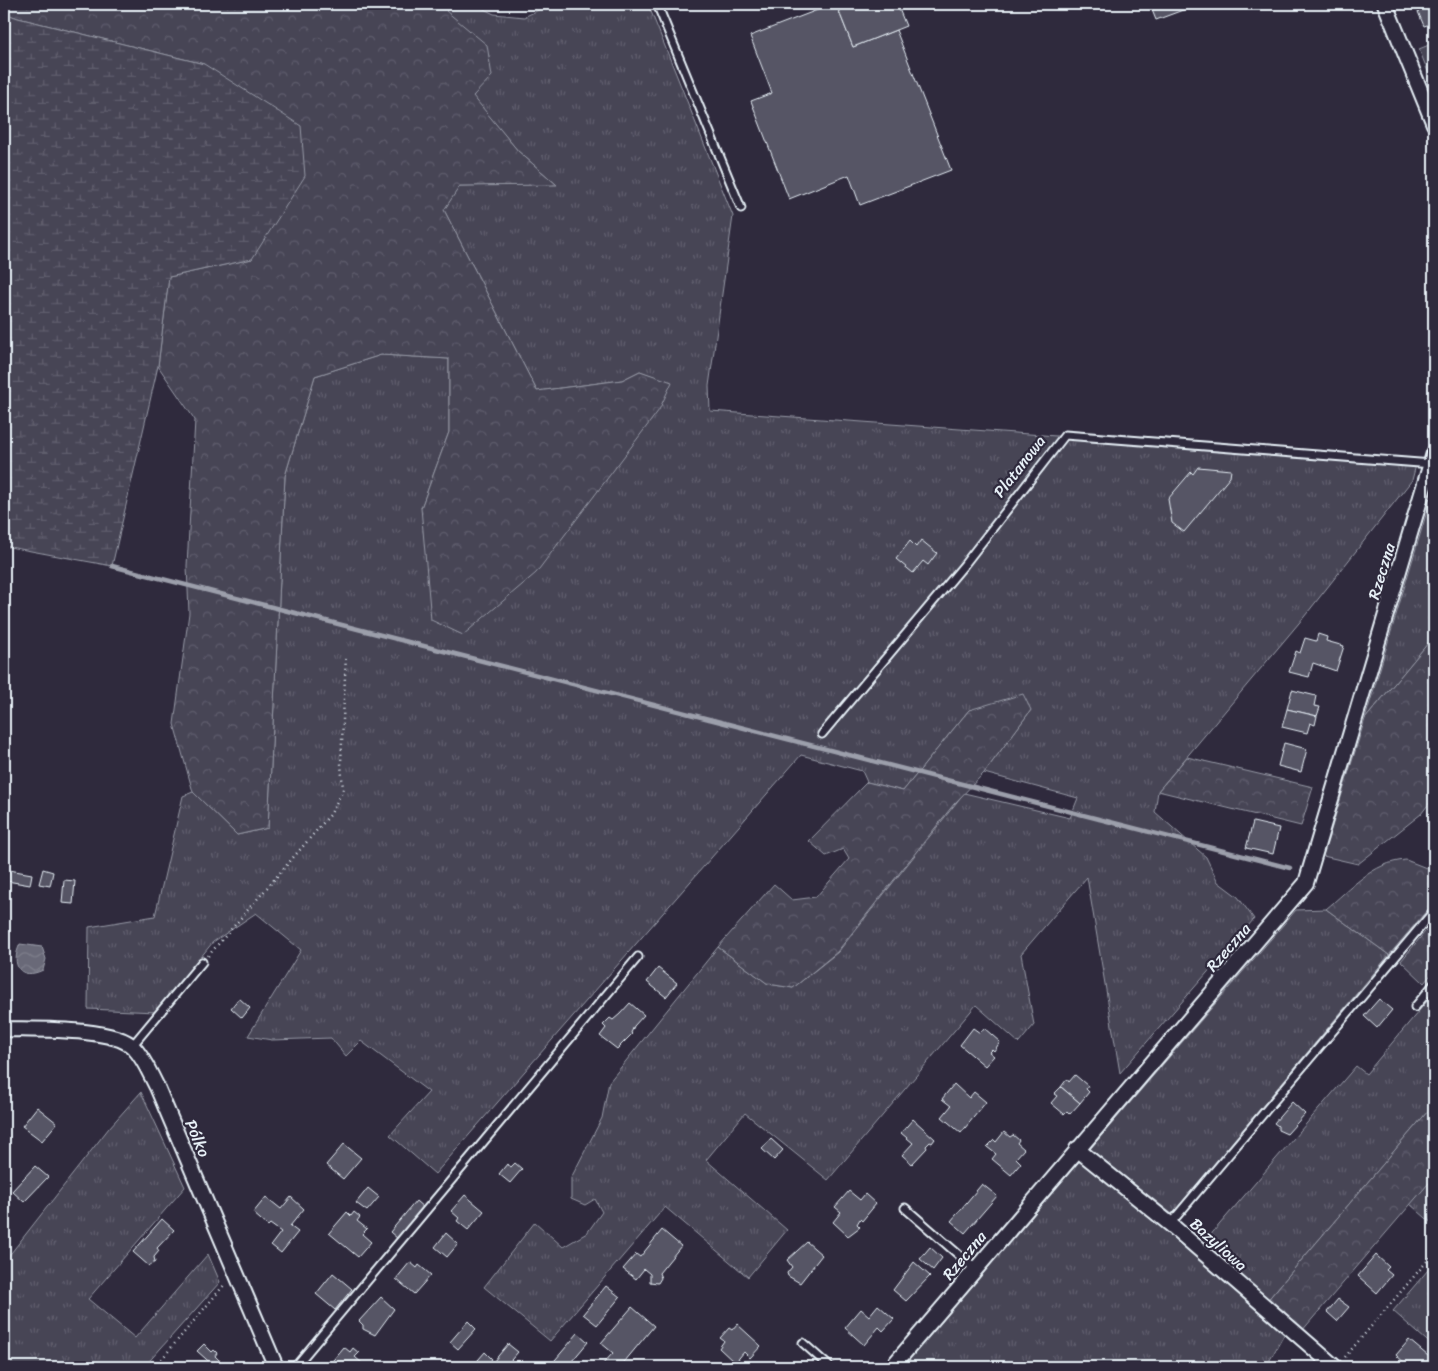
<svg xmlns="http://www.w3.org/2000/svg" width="1438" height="1371" viewBox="0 0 1438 1371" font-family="Sriracha,sans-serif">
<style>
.grass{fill:url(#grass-tufts);stroke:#979aa6}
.forest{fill:url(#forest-crowns);stroke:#979aa6}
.wetland{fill:url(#wetland-marsh);stroke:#979aa6}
.water{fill:url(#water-waves);stroke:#9c9fab}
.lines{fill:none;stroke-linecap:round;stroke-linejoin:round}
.stream{stroke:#9c9fab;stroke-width:4.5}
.building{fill:#575565;stroke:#e8f1f8}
.lane-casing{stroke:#e8f1f8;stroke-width:11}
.street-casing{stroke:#e8f1f8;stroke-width:18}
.path{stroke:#e8f1f8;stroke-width:2.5;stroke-dasharray:1 4;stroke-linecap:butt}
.lane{stroke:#2f2a3d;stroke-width:7}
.street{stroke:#2f2a3d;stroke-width:14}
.labels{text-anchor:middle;stroke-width:4.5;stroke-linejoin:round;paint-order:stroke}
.street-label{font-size:16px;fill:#e8f1f8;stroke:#2f2a3d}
</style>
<defs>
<pattern id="grass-tufts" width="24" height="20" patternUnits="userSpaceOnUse" patternTransform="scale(1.25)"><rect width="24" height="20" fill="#464455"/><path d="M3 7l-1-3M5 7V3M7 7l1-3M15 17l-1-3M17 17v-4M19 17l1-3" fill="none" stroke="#615f6e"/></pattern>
<pattern id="forest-crowns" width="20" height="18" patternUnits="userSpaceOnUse" patternTransform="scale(1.25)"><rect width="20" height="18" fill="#464455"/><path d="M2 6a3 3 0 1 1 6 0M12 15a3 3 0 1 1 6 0" fill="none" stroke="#615f6e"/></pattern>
<pattern id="wetland-marsh" width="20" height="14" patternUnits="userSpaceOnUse" patternTransform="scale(1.25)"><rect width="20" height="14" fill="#464455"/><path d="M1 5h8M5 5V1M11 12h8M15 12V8" fill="none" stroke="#615f6e"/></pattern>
<pattern id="water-waves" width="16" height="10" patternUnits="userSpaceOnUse" patternTransform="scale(1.25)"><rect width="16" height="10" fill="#696978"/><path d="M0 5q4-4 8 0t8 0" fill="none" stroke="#7e7f8c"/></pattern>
</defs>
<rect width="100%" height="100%" fill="#2f2a3d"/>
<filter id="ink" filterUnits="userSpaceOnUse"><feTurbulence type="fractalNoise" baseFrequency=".02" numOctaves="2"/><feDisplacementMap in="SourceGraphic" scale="10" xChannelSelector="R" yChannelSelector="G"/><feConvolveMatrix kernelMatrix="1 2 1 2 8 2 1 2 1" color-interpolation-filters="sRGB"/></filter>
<g filter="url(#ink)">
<g class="grass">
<polygon points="453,4 474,4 494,14 524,17 551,4 648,4 733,216 709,386 710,411 1264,451 1416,465 1412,480 1304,617 1158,791 1155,812 1206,857 1218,882 1238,897 1254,919 1120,1073 1087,877 1021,954 1034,1025 1019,1043 976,1005 828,1180 745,1113 706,1160 787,1230 748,1277 665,1207 550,1341 484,1287 535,1222 563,1247 587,1233 602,1212 595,1199 585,1205 571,1199 571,1178 602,1118 609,1082 718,947 768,984 793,988 838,952 964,793 1070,818 1078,798 984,773 1031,710 969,710 903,791 867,782 862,771 801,755 435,1174 390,1135 429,1092 361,1041 346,1056 331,1038 272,1040 248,1036 301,950 256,913 213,942 156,1012 88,1009 89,927 155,916 183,796 193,792 237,835 268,828 285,476 315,376 381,355 449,359 449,432 421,508 671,383 640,371 622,380 537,391 444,210 459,186 556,184 518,151 472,96 446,11"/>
<polygon points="1434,43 1434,87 1419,49"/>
<polygon points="1434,488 1434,636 1365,719"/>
<polygon points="1326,909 1389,955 1172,1214 1090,1149 1296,910"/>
<polygon points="1434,993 1434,1104 1266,1302 1201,1246 1356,1066 1366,1074"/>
<polygon points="141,1092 185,1187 88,1299 135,1338 208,1254 220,1282 144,1367 4,1367 4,1262 109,1128"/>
<polygon points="1082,1158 1285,1333 1266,1367 903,1367"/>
<polygon points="1434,1177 1434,1225 1410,1204"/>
<polygon points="1434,1263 1434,1347 1393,1311"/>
</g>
<g class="forest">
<polygon points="4,4 453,4 446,11 487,45 492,76 473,96 518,151 557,185 460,186 444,210 537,391 622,380 640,371 672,382 659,410 536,573 463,635 431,620 421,508 449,432 449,359 381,355 315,376 285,476 268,828 237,835 193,792 174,724 189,613 187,566 195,420 158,366 169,277 252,259 204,64 18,18 4,13"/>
<polygon points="1434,636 1434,797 1421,814 1358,864 1323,856 1365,719"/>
<polygon points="1023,694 1031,710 984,773 954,804 837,952 793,988 768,984 718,947 774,884 792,900 816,897 849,859 843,849 826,856 809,841 867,782 903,791 969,710"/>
<polygon points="1187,757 1313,787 1301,826 1158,791"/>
<path d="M1406,860L1434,871V902L1389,955L1326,909C1350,889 1373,862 1406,860Z"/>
<polygon points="1434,921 1434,971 1424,983 1401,961"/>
<polygon points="1434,1104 1434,1177 1301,1332 1266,1302"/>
</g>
<polygon class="wetland" points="4,13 18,18 204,64 301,126 305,176 252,259 169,277 158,366 112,566 4,546"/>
<path class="water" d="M20,944L42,947L46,959L43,970C20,981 10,965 20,944Z"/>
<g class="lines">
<polyline class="stream" points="112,566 1290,868"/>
</g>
<g class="building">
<polygon points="833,4 836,4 853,47 896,30 951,170 860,205 849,175 789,199 751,101 772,93 750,36"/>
<polygon points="836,4 897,4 906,26 853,47"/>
<polygon points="1154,4 1169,4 1156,9"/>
<polygon points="1169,4 1199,4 1156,20 1152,10"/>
<polygon points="1417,4 1434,4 1434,23 1424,26 1416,7"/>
<polygon points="1198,467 1231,470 1230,477 1184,532 1172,523 1168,499 1191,472 1193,474"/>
<polygon points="921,540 937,553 928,565 923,561 913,573 896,559 910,541 916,547"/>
<polygon points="1318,634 1327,637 1326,641 1344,646 1336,671 1313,663 1309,677 1289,672 1296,651 1300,653 1305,638 1316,641"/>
<polygon points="1292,690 1316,696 1314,706 1320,707 1317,716 1287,709"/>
<polygon points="1287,709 1317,716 1315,725 1310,723 1307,733 1282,727"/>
<polygon points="1284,743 1307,749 1301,772 1278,766"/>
<polygon points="1253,822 1279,828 1273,854 1246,848"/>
<polygon points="43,869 53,872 50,886 39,884"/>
<polygon points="9,870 32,874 30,885 7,881"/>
<polygon points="64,880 75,881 73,904 62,903"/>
<polygon points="658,968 677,983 666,997 647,982"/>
<polygon points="239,998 250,1008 242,1018 231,1008"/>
<polygon points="1379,999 1392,1010 1377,1028 1364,1016"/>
<polygon points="630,1003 644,1015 634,1026 631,1033 632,1034 617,1049 600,1036 606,1028 603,1025 610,1018 613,1020 620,1014"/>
<polygon points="973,1028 980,1033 984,1028 1000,1042 994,1051 992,1049 989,1052 994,1056 985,1066 960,1045"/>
<polygon points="1075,1075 1088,1086 1086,1089 1089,1092 1080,1103 1061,1087 1067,1079 1069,1082"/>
<polygon points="954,1084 969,1098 974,1092 986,1102 961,1133 942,1117 951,1106 942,1099"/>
<polygon points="1061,1087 1080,1103 1070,1114 1067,1111 1064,1114 1051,1103 1057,1096 1054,1094"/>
<polygon points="1292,1102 1305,1114 1287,1134 1278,1130 1278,1126 1274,1123"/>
<polygon points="37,1107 57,1123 42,1141 22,1126"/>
<polygon points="913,1119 935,1139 932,1143 930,1142 926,1146 927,1148 912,1164 902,1155 913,1143 901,1133"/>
<polygon points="1004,1132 1010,1137 1013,1135 1019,1140 1017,1143 1024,1149 1016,1158 1021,1163 1011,1175 992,1159 996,1154 987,1147 994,1140 996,1142"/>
<polygon points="771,1139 783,1150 774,1160 762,1149"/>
<polygon points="344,1144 361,1158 343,1179 326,1165"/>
<polygon points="515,1163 522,1169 510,1183 499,1174 507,1164 511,1167"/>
<polygon points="35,1166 48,1177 24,1202 12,1191"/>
<polygon points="982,1184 997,1196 965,1233 951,1221"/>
<polygon points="368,1188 379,1197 367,1211 356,1203"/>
<polygon points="849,1191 860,1200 865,1194 876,1204 862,1221 860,1219 857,1224 860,1227 848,1236 833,1222 841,1212 835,1207"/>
<polygon points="465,1195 484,1211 468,1230 457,1221 459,1218 451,1211"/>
<polygon points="266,1197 281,1209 291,1197 304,1209 290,1226 298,1232 281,1253 271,1245 281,1232 270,1224 268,1226 253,1213"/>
<polygon points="416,1201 425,1209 398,1239 390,1232"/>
<polygon points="347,1212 351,1216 354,1212 360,1217 357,1221 367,1229 362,1234 371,1242 358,1257 329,1233"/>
<polygon points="162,1219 174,1230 157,1248 159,1251 154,1257 155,1262 149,1266 133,1252"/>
<polygon points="662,1230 681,1246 659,1273 661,1278 658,1283 650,1282 650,1274 644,1269 636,1279 623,1269 636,1254 640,1257"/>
<polygon points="446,1233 458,1244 447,1257 435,1247"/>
<polygon points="807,1242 822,1255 800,1283 788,1276 787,1273 792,1267 787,1260"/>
<polygon points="930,1247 942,1258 933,1270 920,1259"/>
<polygon points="1376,1255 1389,1267 1386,1270 1392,1275 1377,1293 1358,1276"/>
<polygon points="410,1262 417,1268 419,1265 431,1275 414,1294 396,1279"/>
<polygon points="914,1262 930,1276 906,1301 893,1290"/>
<polygon points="333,1273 352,1289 335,1310 316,1294"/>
<polygon points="606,1286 620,1297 597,1325 583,1314"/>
<polygon points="381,1297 394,1309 375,1335 363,1329 363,1325 359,1321"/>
<polygon points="1338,1299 1349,1307 1337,1321 1327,1312"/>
<polygon points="878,1305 894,1319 883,1331 879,1327 864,1345 845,1328 861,1309 869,1316"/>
<polygon points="632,1307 654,1326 620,1367 600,1367 613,1353 601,1343"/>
<polygon points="468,1321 476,1329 458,1349 450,1342"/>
<polygon points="737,1324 761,1346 750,1358 744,1352 735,1363 719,1348 724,1341 720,1338 729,1328 732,1330"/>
<polygon points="578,1333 588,1342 567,1367 552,1367 550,1366"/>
<polygon points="1409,1340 1434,1361 1431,1367 1407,1367 1408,1366 1396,1355"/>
<polygon points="204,1344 212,1352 214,1350 217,1353 215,1356 221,1362 215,1367 197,1351"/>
<polygon points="508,1344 518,1352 505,1367 489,1367"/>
<polygon points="344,1347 350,1352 353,1348 359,1353 355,1357 363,1364 360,1367 332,1367 329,1365"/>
<polygon points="485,1352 492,1359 485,1367 472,1367"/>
</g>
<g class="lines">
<g class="lane-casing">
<g id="lane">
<polyline points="657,4 741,208"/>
<polyline points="822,734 964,565 1065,435 1432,464"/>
<polyline points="1415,1007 1434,984"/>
<polyline points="132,1046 202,962"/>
<polyline points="905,1208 975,1269"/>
<polyline points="1170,1224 1434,911"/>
<polyline points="803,1343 830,1367"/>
<polyline points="295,1367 638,957"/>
</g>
</g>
<g class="street-casing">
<g id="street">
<polyline points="1385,4 1434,124"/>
<path d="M4,1029C34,1030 113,1027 133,1047C144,1058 150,1074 157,1087L276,1367"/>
<polyline points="1077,1149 1170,1224 1335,1367"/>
<polyline points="892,1367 1306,883 1434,453"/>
</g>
</g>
<g class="path">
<polyline points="208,956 330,815 343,790 341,763 346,655"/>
<polyline points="1345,1357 1434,1253"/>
<polyline points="155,1367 225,1284"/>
</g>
<use href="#lane" class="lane"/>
<use href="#street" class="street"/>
</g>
</g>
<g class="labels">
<g class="street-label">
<text transform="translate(1019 466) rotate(-52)" y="6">Platanowa</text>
<text transform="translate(1381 571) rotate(-73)" y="6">Rzeczna</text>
<text transform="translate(1228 947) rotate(-49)" y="6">Rzeczna</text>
<text transform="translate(198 1138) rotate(67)" y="6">Pólko</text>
<text transform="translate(1219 1244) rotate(42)" y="6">Bazyliowa</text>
<text transform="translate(964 1255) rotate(-50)" y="6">Rzeczna</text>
</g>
</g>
<rect width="1438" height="1371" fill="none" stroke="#2f2a3d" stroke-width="20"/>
<rect x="10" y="10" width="1418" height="1351" fill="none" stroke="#e8f1f8" stroke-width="2" filter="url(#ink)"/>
</svg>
